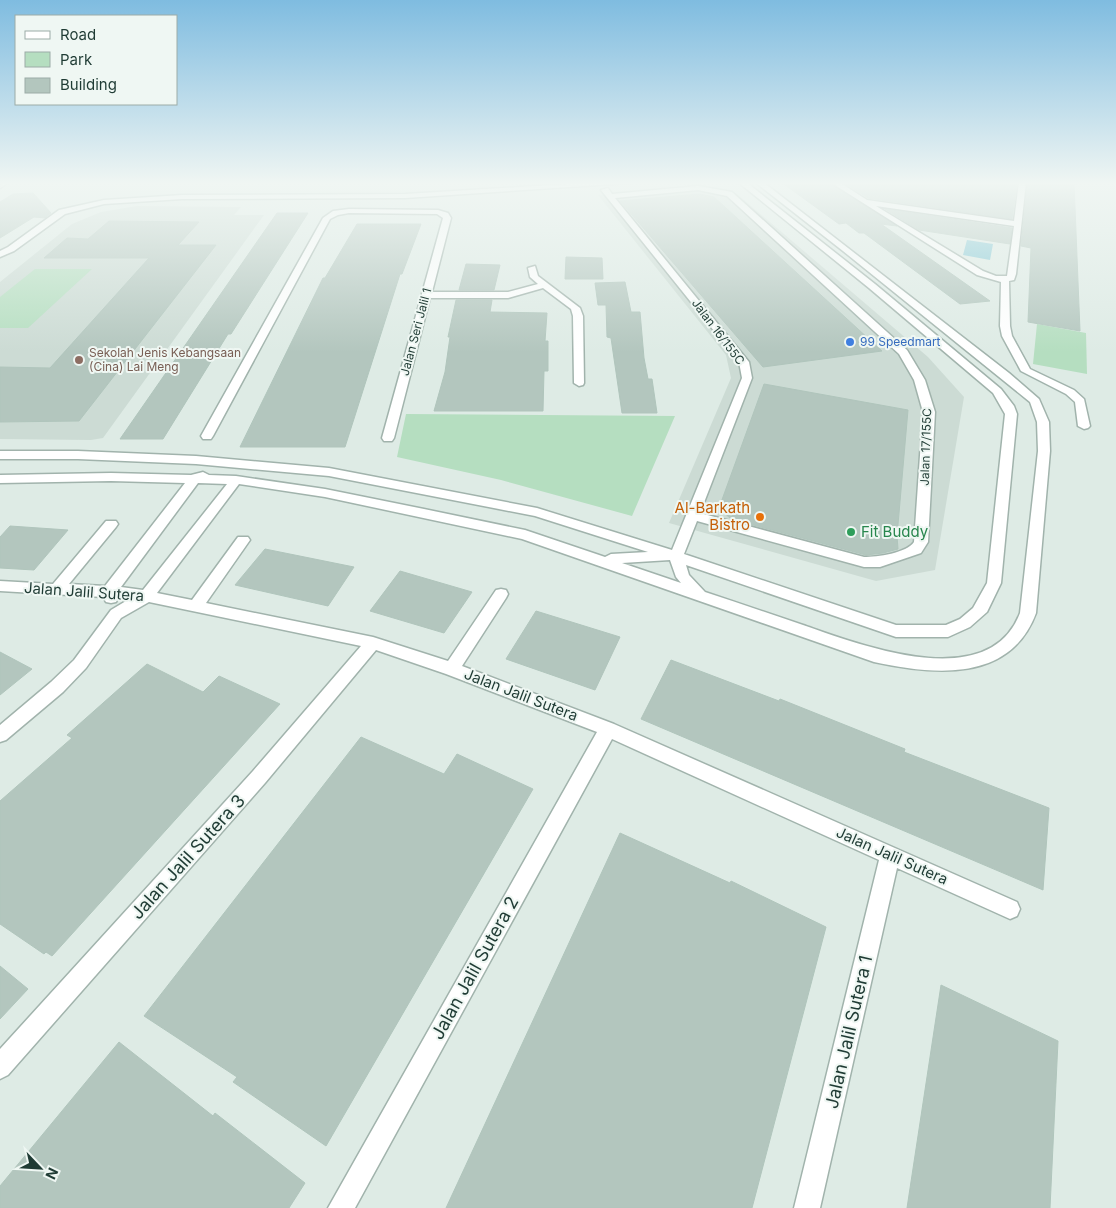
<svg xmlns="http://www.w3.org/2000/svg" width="1116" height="1208" viewBox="0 0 1116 1208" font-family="Inter,sans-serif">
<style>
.built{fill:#ccdbd4}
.green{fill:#b5dec0}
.water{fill:#82c7d4}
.building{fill:#b3c6be;stroke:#b0c5bc}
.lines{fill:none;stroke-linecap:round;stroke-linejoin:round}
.street-casing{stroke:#a1b3ac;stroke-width:3}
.street{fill:#fff;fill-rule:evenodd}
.shop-dot{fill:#3f7fe0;stroke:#eff7f3;stroke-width:2}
.education-dot{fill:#8d6e63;stroke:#eff7f3;stroke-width:2}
.food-dot{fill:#e8710a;stroke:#eff7f3;stroke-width:2}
.leisure-dot{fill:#2e9e5b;stroke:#eff7f3;stroke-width:2}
.labels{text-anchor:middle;stroke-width:4;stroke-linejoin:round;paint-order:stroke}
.far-street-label{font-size:12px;fill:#1f3b34;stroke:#eff7f3}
.far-shop-label{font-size:12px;fill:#366cbe;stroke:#eff7f3;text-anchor:start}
.far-education-label{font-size:12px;fill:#785e54;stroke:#eff7f3;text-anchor:start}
.food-label{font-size:15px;fill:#c56008;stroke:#eff7f3;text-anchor:end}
.leisure-label{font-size:15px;fill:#27864d;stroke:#eff7f3;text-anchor:start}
.street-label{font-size:15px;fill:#1f3b34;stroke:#eff7f3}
.near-street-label{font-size:18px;fill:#1f3b34;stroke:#eff7f3}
</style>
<rect width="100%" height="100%" fill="#deebe5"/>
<g class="built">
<polygon points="701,185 726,189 737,194 928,357 964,397 935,570 876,581 669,523 731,378 726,355 598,195"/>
<polygon points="137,206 241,207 234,215 264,215 103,438 91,440 0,439 0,282 72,224 101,212"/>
</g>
<g class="green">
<polygon points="35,269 92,269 28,328 0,328 0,297"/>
<polygon points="1037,324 1086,333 1087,374 1033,364"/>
<polygon points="406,414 675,416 632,516 501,480 397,457"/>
</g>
<polygon class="water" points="967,240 993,244 990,260 963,255"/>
<g class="building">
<polygon points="781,182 828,182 897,226 881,224 990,301 960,304 864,233 859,233 846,223 839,224"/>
<polygon points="843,182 1017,182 1012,219 868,198"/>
<polygon points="1028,182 1074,182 1080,331 1028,322 1031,248 1021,246"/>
<polygon points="33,193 51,213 45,218 34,217 0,238 0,202 13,194"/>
<polygon points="699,194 714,197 882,351 763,367 620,201"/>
<polygon points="885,209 1012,228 1010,244 919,230"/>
<polygon points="277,213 308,213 231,334 228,334 163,439 120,439"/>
<polygon points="109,221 199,222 178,245 216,245 79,421 0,422 0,367 50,368 149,258 44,258 67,238 88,239"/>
<polygon points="357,224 421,224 402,274 400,274 345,447 240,447 323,278 325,278"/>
<polygon points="566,257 602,258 603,279 565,279"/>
<polygon points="466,264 500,265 494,290 459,290"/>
<polygon points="625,282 631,312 640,312 644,358 648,379 652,379 657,413 622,413 611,338 607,337 606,305 598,305 595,283"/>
<polygon points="456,300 492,300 490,312 547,313 545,341 548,341 548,371 544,371 543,411 434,411 445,372 450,337 448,337"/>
<polygon points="764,384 908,410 897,536 898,549 883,553 866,555 731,519 719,508"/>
<polygon points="10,526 68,530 34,570 0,568 0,537"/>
<polygon points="265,549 354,567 328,606 235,585"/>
<polygon points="400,571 472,592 444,633 370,611"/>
<polygon points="536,611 620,637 595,690 506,659"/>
<polygon points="0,652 32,669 0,695"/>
<polygon points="671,660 779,701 780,699 905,749 904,752 1049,808 1043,890 641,719"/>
<polygon points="147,664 203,692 219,676 280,704 52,956 46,952 44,954 0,924 0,801 72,738 67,735"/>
<polygon points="361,737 444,774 457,754 533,789 326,1146 233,1082 237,1077 144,1016"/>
<polygon points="620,833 730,883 731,881 826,927 752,1208 446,1208"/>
<polygon points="0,966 28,989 0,1019"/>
<polygon points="941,985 1058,1041 1050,1208 907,1208"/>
<polygon points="119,1042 213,1116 215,1113 305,1183 289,1208 0,1208 0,1186"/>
</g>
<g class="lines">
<g class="street-casing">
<g id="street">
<polygon points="9,182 0,188 1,182"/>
<polygon points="599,182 644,182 405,198 182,199 104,204 65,214 14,251 0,257 0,251 8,247 59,210 104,200 182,195 405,194"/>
<path d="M738,182H746L875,284L1001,389L1014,406L1017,414L1001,583L987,612L970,627L948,637H896L686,565L689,575L705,592C738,603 771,614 803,625C861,645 989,695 1020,613L1038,451L1037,422L1030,402L843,251L755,182H763L1009,373L1039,399L1049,422L1050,451L1036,613C1010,683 934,675 874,662L522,539L325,497L239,484L157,593L192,600L238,537H248L250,540L206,603L373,637L448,661L496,590L501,589L506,590L508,594L506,598L462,666L614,724L1017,902L1020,909L1017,916L1010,919L897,868L820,1208H794L879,860L612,739L355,1208H328L597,732L446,674L376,650L265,783L8,1075L0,1079V1049L253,771L361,646L149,602L121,618L86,668L63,692L6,740L0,742V725L51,682L74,660L111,610L131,598H118L116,602L111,603L106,602L103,597L0,591V581L53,584L106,521H116L118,524L116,527L69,584L105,586L185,483L111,481L0,483V475L111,473L191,475L203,472L209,475L236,476L325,489L424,509L525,530L605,557L611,554L648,552L535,516L329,476L196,464L78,459H0V451H78L196,456L329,468L537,508L672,550L742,378L739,362L601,190L608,188L612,194L698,186L732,192L907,350L925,380L935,412L928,542L921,553L880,567H864L697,521L684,554L896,625H946L960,619L973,608L987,583L1005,414L993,393L869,288ZM698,190L727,196L899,354L914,380L923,412L914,542C907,553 877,557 864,557L700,513L752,378L749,362L615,198ZM198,483L227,484L143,590L121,587ZM670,560L676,577L681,583L622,563Z"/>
<path d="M830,182H839L867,200L1014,221L1019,182H1026L1016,274L1014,280L1009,281L1010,326L1012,336L1030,369L1074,390L1084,399L1090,426L1088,428L1084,429L1078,426L1075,402L1066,394L1021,371L1002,336L1000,326L1001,282L977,275ZM876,206L1014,226L1007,276H996L983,271Z"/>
<polygon points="349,209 438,210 448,213 451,218 432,292 508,292 538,284 530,277 528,268 535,266 538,276 580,308 583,316 584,383 583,385 579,386 574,383 573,316 571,309 543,288 508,298 430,298 394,438 392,441 384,441 382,438 443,218 437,214 349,213 338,215 330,219 213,436 211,439 203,439 201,436 323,218 333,211"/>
</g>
</g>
<use href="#street" class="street"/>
</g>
<linearGradient id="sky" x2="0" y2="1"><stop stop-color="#7fbce0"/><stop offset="0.52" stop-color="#f0f6f3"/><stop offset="1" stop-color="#f0f6f3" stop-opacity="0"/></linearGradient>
<rect width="1116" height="352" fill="url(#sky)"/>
<circle class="shop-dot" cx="850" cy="342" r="5"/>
<circle class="education-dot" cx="79" cy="360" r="5"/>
<circle class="food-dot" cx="760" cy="517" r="5"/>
<circle class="leisure-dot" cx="851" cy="532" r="5"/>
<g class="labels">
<g class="far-street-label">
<text transform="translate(416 332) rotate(-75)" y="4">Jalan Seri Jalil 1</text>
<text transform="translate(718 332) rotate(53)" y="4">Jalan 16/155C</text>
<text transform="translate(926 447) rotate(-88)" y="4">Jalan 17/155C</text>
</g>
<g class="far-shop-label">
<text x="860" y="346">99 Speedmart</text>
</g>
<g class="far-education-label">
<text x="89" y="357">Sekolah Jenis Kebangsaan<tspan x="89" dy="14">(Cina) Lai Meng</tspan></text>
</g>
<g class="food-label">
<text x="750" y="513">Al-Barkath<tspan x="750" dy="17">Bistro</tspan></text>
</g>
<g class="leisure-label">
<text x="861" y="537">Fit Buddy</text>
</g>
<g class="street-label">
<text transform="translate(84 592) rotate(4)" y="5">Jalan Jalil Sutera</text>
<text transform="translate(521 695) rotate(21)" y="5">Jalan Jalil Sutera</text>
<text transform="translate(892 856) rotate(24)" y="5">Jalan Jalil Sutera</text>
</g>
<g class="near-street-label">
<text transform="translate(188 857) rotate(-48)" y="6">Jalan Jalil Sutera 3</text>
<text transform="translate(475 968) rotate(-61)" y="6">Jalan Jalil Sutera 2</text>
<text transform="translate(849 1032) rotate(-77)" y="6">Jalan Jalil Sutera 1</text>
</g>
</g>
<rect x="15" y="15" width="162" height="90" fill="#eff7f3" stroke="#9caca7"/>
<rect x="25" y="31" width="25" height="8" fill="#ffffff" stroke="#9caca7"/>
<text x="60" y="40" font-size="15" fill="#1f3b34">Road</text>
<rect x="25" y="52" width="25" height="15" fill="#b5dec0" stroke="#9caca7"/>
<text x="60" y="65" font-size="15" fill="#1f3b34">Park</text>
<rect x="25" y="78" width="25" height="15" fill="#b3c6be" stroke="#9caca7"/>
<text x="60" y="90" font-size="15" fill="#1f3b34">Building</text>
<g transform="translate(40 1168) rotate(115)" stroke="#eff7f3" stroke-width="4" paint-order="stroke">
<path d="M0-4L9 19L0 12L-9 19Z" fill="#1f3b34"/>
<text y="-8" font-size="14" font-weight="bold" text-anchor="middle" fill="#1f3b34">N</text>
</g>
</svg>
